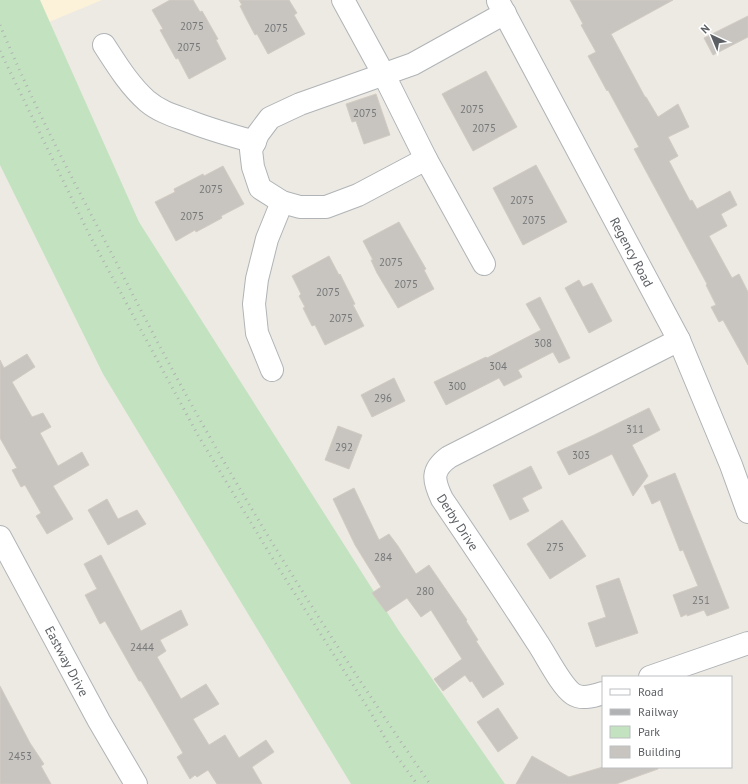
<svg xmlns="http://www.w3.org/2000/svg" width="748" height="784" viewBox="0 0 748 784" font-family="'PT Sans',sans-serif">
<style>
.commercial{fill:#fcf1d9}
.green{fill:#c3e3c0}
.building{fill:#c8c5c0;stroke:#d1cbc2}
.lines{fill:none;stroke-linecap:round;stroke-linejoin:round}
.minor-casing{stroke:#b0b4b7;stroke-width:24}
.minor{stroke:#fff;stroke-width:22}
.rail{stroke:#b1b2b3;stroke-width:3;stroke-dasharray:1 5;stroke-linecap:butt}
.labels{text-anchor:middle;stroke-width:4;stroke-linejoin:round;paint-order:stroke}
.number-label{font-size:11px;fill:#76787a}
.street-label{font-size:13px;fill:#5b5f63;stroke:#fff}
</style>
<rect width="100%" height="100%" fill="#edeae3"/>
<polygon class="commercial" points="40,0 102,0 49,22"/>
<polygon class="green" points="0,0 40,0 139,222 399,631 505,784 351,784 103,374 0,165"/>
<g class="building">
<polygon points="170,0 193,0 200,12 202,11 218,39 216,40 226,59 189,79 178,58 176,59 160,30 163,29 152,10"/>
<polygon points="239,0 289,0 297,13 294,15 305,34 268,54 257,34 255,35 246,18 240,6 242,5"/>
<polygon points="570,0 673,0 611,34 645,97 646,97 658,117 678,104 689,127 668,137 678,156 669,161 690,201 692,200 697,209 730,191 737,205 721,214 727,226 709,236 732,278 739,274 748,292 748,365 723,320 719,322 711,307 716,305 706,285 707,284 634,149 639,147 608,90 607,91 588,56 596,52 581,25 583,24"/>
<polygon points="748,16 748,37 713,55 704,38"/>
<polygon points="486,71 517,127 473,151 442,94"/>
<polygon points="376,94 390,135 364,144 356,121 352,122 346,104"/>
<polygon points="536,165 567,222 523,245 493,188"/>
<polygon points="223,166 244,204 221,216 222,218 196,232 195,230 176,241 155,202 175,192 174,189 203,174 204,176"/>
<polygon points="399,222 426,269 424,270 434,289 398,308 377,273 371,260 373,260 363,241"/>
<polygon points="329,256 339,275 340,274 355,304 353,305 364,326 325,345 315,325 312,326 303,308 305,307 299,296 301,294 292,276"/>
<polygon points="579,280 583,287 592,283 612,321 589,333 565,288"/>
<polygon points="540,297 570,358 559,363 553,352 518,370 522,377 504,386 499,378 446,405 434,382 486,357 487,358 541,330 526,304"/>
<polygon points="27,354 35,367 12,382 32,417 43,413 51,427 40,433 58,466 82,452 89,465 53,486 73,519 47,534 36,516 41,513 25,485 21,487 12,470 17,468 0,438 0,360 4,368"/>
<polygon points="394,378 405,401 372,417 361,395"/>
<polygon points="649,408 660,430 632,445 648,476 633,496 612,454 569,475 557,452 594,435"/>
<polygon points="338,426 362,435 349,469 325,460"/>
<polygon points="531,466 542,488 522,498 529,511 510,520 493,485"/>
<polygon points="675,473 729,608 707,616 704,610 687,616 687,614 681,617 673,595 698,586 683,550 680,551 660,500 652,504 644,486"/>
<polygon points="354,488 379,540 389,534 398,546 416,574 429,565 467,620 466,621 478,640 476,641 504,684 483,698 472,681 470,682 465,675 443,691 434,679 462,659 431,610 421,617 407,598 386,612 372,593 381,587 355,545 333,499"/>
<polygon points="107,499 118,519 137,510 146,524 108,545 88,510"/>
<polygon points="562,520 586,556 550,579 527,544"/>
<polygon points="101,555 141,631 181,610 188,625 160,640 166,651 157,657 181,699 206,684 219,704 193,719 209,745 225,735 239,758 266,740 274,752 252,767 262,784 217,784 208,770 197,777 195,775 190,779 177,757 183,753 141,681 139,681 105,621 100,624 85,595 97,589 84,564"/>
<polygon points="619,578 638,633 596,647 588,623 606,617 596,586"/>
<polygon points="0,686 30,743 44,764 41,766 51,784 0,784"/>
<polygon points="498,708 518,738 498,752 477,722"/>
<polygon points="532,756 569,777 603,767 658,767 658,769 616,784 516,784"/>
</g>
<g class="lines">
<g class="minor-casing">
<g id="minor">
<polyline points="343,0 384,75 426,159"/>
<polyline points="498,1 679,340 731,465 748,512"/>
<path d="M104,45C117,65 129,85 147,101C160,112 175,116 191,122C212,130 233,136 255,142"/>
<polyline points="484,264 426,159 358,195 326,207 300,207 282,202 260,188 253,167 251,150 258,134 270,118 300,104 413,64 505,13"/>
<polyline points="272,370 257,333 254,304 257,279 267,239 282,202"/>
<polyline points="0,537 99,721 136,784"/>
<polyline points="650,677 748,643"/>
<path d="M603,693C594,696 582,700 573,694C561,686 546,655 537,642C506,594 474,546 442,499C433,480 431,470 449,457L679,340"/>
</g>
</g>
<use href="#minor" class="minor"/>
<g class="rail">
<path d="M0,25C33,105 74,182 114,258C140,309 166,359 194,409C266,538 346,663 430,784"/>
<polyline points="0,51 90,236 199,437 276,564 371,713 390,747 417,784"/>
</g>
</g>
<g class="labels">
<g class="number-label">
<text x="192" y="30">2075</text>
<text x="276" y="32">2075</text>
<text x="189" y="51">2075</text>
<text x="472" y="113">2075</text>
<text x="365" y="117">2075</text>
<text x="484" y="132">2075</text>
<text x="211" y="193">2075</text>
<text x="522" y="204">2075</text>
<text x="192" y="220">2075</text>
<text x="534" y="224">2075</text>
<text x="391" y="266">2075</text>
<text x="406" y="288">2075</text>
<text x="328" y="296">2075</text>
<text x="341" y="322">2075</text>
<text x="543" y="347">308</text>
<text x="498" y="370">304</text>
<text x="457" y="390">300</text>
<text x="383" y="402">296</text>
<text x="635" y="433">311</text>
<text x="344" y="451">292</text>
<text x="581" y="459">303</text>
<text x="555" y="551">275</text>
<text x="383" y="561">284</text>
<text x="425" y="595">280</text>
<text x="701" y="604">251</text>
<text x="142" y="651">2444</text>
<text x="20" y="760">2453</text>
</g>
<g class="street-label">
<text transform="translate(632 252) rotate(62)" y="5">Regency Road</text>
<text transform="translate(458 522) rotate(57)" y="5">Derby Drive</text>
<text transform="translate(67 661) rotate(62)" y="5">Eastway Drive</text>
</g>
</g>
<rect x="602" y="676" width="130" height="92" fill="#ffffff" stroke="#bdbfc1"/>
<rect x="610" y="689" width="20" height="6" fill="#ffffff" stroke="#bdbfc1"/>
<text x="638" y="696" font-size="12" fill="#5b5f63">Road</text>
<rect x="610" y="709" width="20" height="6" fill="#b1b2b3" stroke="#bdbfc1"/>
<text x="638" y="716" font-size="12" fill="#5b5f63">Railway</text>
<rect x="610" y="726" width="20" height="12" fill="#c3e3c0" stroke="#bdbfc1"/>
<text x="638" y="736" font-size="12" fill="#5b5f63">Park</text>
<rect x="610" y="746" width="20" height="12" fill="#c8c5c0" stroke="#bdbfc1"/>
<text x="638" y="756" font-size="12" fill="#5b5f63">Building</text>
<g transform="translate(712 36) rotate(316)" stroke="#ffffff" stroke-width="3" paint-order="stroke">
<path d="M0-3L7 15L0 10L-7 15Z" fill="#5b5f63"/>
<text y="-6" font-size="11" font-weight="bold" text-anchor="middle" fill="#5b5f63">N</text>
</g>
</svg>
